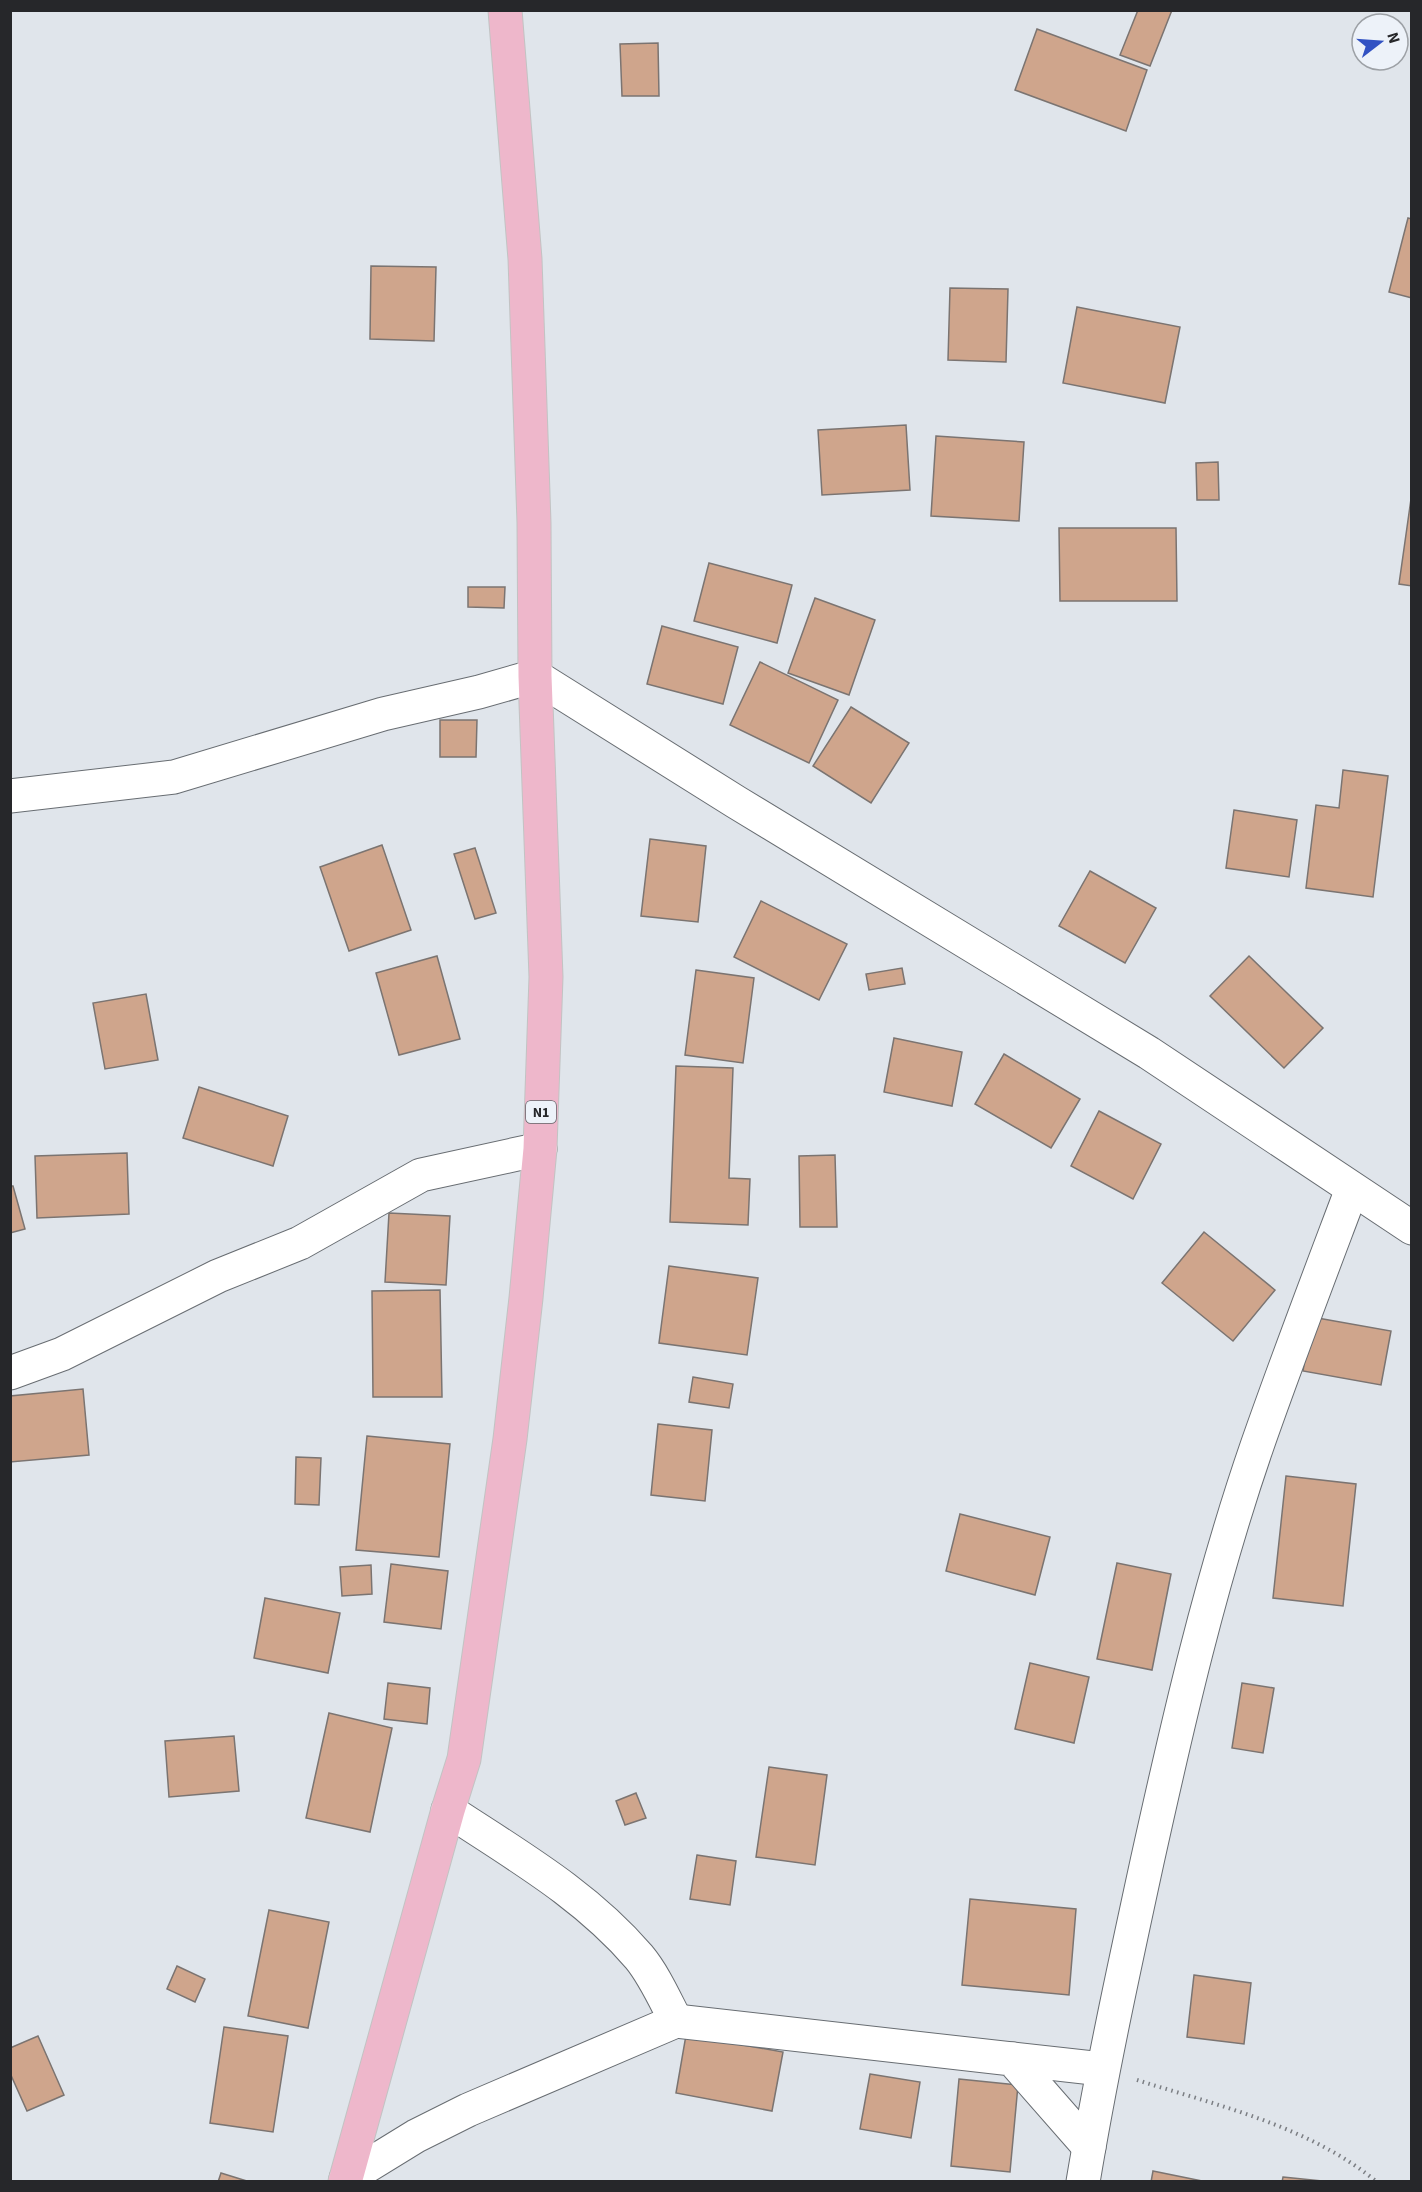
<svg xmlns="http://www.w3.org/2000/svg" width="1422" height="2192" viewBox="0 0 1422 2192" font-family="'Source Sans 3',sans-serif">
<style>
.building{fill:#cfa58c;stroke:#7b7471;stroke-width:1.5}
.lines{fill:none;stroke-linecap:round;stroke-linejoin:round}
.street-casing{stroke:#686d72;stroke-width:35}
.primary-casing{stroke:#c2c3c3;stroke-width:35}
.path{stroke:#7b7e83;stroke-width:4;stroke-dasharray:1.5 4.5;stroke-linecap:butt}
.street{stroke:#fff;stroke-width:33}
.primary{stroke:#eeb7cb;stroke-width:33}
.labels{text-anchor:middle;stroke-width:4.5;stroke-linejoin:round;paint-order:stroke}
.shield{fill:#edf2f9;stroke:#626468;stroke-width:1.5}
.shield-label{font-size:14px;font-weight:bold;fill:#26272a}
</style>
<rect width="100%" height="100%" fill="#e0e5eb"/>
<g class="building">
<polygon points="1138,10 1172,10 1150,66 1120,55"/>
<polygon points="1037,29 1147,70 1126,131 1015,90"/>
<polygon points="658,43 659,96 622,96 620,44"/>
<polygon points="1408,218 1412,219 1412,298 1389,292"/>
<polygon points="371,266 436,267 434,341 370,339"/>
<polygon points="950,288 1008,289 1006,362 948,360"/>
<polygon points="1077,307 1180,327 1165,403 1063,383"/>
<polygon points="906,425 910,490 822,495 818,430"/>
<polygon points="936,436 1024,442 1019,521 931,516"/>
<polygon points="1218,462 1219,500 1197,500 1196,463"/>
<polygon points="1411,499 1412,499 1412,586 1399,584"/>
<polygon points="1059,528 1176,528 1177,601 1060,601"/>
<polygon points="709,563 792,585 777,643 694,621"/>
<polygon points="468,587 505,587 504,608 468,607"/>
<polygon points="815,598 875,620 849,695 788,673"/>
<polygon points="662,626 738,647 723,704 647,684"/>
<polygon points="760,662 838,700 809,763 730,725"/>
<polygon points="851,707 909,743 871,803 813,766"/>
<polygon points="440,720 477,720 476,757 440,757"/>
<polygon points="1343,770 1388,776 1373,897 1306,888 1316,805 1339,808"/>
<polygon points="1234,810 1297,820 1289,877 1226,868"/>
<polygon points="650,839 706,846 698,922 641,916"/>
<polygon points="382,845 411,930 349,951 320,867"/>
<polygon points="475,848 496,913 475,919 454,854"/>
<polygon points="1090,871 1156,908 1125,963 1059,926"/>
<polygon points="761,901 847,944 819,1000 734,957"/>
<polygon points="437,956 460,1039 399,1055 376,973"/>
<polygon points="1249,956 1323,1028 1284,1068 1210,996"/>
<polygon points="902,968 905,984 869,990 866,974"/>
<polygon points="696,970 754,978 743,1063 685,1055"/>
<polygon points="146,994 158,1060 105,1069 93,1003"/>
<polygon points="894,1038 962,1052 952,1106 884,1092"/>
<polygon points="1004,1054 1080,1099 1051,1148 975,1104"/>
<polygon points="676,1066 733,1068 729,1178 750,1179 748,1225 670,1222"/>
<polygon points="199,1087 288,1116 273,1166 183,1138"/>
<polygon points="1099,1111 1161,1144 1133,1199 1071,1166"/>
<polygon points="127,1153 129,1214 37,1218 35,1156"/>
<polygon points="835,1155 837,1227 800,1227 799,1156"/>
<polygon points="10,1186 13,1186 25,1229 10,1233"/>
<polygon points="389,1213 450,1216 446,1285 385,1282"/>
<polygon points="1204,1232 1275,1290 1233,1341 1162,1283"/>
<polygon points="669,1266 758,1278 747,1355 659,1343"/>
<polygon points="440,1290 442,1397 373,1397 372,1291"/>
<polygon points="1312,1317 1391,1331 1381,1385 1303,1371"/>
<polygon points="693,1377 733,1384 729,1408 689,1402"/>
<polygon points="83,1389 89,1455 10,1462 10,1396"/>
<polygon points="658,1424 712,1430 705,1501 651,1495"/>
<polygon points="367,1436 450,1444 439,1557 356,1550"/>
<polygon points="296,1457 321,1458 319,1505 295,1504"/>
<polygon points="1286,1476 1356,1484 1343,1606 1273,1598"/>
<polygon points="960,1514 1050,1537 1035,1595 946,1571"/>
<polygon points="1117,1563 1171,1574 1152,1670 1097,1659"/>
<polygon points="391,1564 448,1571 441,1629 384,1622"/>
<polygon points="371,1565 372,1594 342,1596 340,1567"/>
<polygon points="265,1598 340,1613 328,1673 254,1658"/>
<polygon points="1030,1663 1089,1677 1074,1743 1015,1729"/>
<polygon points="388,1683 430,1688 427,1724 384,1719"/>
<polygon points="1242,1683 1274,1688 1263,1753 1232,1748"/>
<polygon points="329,1713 392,1728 370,1832 306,1818"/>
<polygon points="234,1736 239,1791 169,1797 165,1741"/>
<polygon points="769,1767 827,1775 815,1865 756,1857"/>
<polygon points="636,1793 646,1818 625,1825 616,1801"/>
<polygon points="697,1855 736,1861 730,1905 690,1899"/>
<polygon points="970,1899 1076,1909 1069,1995 962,1985"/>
<polygon points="269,1910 329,1922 308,2028 248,2016"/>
<polygon points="177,1966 205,1979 195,2002 167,1989"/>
<polygon points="1194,1975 1251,1983 1244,2044 1187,2037"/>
<polygon points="224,2027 288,2036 273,2132 210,2123"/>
<polygon points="686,2035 783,2052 772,2111 676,2093"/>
<polygon points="38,2036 64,2095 27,2111 10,2073 10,2048"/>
<polygon points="870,2074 920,2082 911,2138 860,2129"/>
<polygon points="959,2079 1018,2085 1010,2172 951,2166"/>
<polygon points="1153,2171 1207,2182 1151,2182"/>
<polygon points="221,2173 250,2182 218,2182"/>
<polygon points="1283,2177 1332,2182 1282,2182"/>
</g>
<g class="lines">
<g class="street-casing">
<g id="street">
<polyline points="10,796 174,777 383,714 479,692 535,676 736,802 1149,1053 1412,1228"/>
<polyline points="10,1373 62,1354 218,1276 300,1243 421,1175 540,1149"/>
<path d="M448,1810C516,1855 585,1894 639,1957C654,1975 665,2000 676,2021"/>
<polyline points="1012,2059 1102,2069"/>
<polyline points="346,2179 416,2136 468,2110 676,2021 1012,2059 1089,2147"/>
<path d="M1083,2182C1101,2074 1124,1968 1147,1862C1178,1722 1210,1582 1257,1446C1287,1360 1320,1274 1352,1189"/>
</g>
</g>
<g class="primary-casing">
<polyline id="primary" points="345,2182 448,1810 464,1759 510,1439 526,1298 540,1149 546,977 535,676 534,523 525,259 505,10"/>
</g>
<path class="path" d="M1137,2080C1219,2106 1309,2126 1377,2182"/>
<use href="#street" class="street"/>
<use href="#primary" class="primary"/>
</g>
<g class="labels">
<rect class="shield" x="526" y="1101" width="30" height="22" rx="4.5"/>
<g class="shield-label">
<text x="541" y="1117">N1</text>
</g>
</g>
<rect width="1422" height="2192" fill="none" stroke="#26272a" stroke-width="24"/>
<g transform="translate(1380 42) rotate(73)"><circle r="28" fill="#edf2f9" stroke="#9da1a6" stroke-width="1.5"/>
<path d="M0-4.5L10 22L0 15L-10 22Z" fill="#3252c3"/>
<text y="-9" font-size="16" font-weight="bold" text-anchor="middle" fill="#26272a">N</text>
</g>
</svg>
